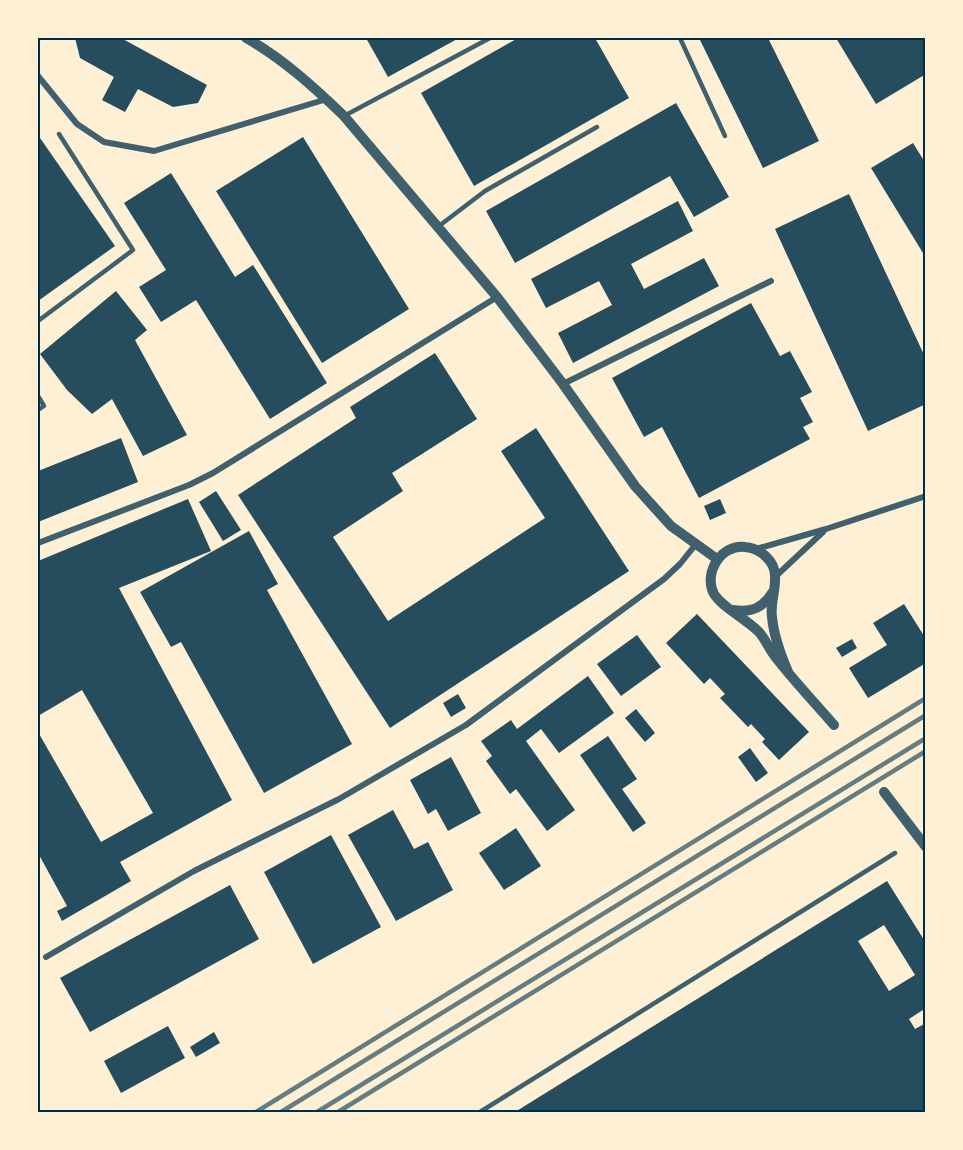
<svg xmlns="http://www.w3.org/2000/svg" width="963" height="1150" viewBox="0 0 963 1150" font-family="Lato,sans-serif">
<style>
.building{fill:#264d5e;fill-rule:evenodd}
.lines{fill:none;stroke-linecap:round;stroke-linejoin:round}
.path{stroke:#003049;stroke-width:4}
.service{stroke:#3f606c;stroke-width:4.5}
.minor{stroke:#3f606c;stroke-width:6}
.tertiary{stroke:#3f606c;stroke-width:10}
.rail{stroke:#657d81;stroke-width:4.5}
.neatline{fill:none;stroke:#003049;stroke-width:2}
</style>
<rect width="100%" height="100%" fill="#fdf0d5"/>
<g class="building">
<polygon points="75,38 121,38 207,85 198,103 173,107 138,89 125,112 102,100 114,77 80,58"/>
<polygon points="366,38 459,38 388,77"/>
<polygon points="518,38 595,38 629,98 474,186 421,93"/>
<polygon points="699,38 768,38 819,141 763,168"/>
<polygon points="836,38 926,38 926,74 876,104"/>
<polygon points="676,103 729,197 694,217 670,176 515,263 486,211"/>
<polygon points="38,135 115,246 38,301"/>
<polygon points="303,137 409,309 322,363 216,191"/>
<polygon points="913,143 926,164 926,258 871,168"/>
<polygon points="171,173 235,277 253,265 327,383 270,419 196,300 161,322 139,287 166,270 124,203"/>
<polygon points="849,194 926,359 926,404 868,431 775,229"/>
<polygon points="678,201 693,231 631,264 644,289 704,258 719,286 573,363 558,333 612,305 599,281 546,308 531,279"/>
<polygon points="116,291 147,330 135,340 187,435 143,456 112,399 92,414 67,390 40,354"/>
<polygon points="751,303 780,356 790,351 812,392 800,398 813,422 803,427 810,439 699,498 662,427 644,437 612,378"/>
<polygon points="435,353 477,419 392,473 403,491 333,537 388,621 545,518 501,451 536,428 629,571 390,728 238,495 356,418 350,407"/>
<polygon points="121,438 138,482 38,522 38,471"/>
<polygon points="216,491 241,530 223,541 199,502"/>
<polygon points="188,499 211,551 119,588 232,800 120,862 131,881 62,921 57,911 67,906 38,853 38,732 101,842 153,813 82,690 38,716 38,561"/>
<polygon points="720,499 726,513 710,520 704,506"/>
<polygon points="249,531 278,584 267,590 352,744 264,793 181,642 171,647 140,592"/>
<polygon points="904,604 926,639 926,663 868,698 849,668 887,645 873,623"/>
<polygon points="697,614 809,732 779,760 762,742 765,739 751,724 748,727 720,698 725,694 710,678 704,684 666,643"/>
<polygon points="637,635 661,667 621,696 597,664"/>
<polygon points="852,639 857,648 842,657 836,648"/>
<polygon points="588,676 614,713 559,753 541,729 526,741 575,810 547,831 516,789 510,794 486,761 492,756 481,741 511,720 517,729"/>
<polygon points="458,694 466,708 451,717 443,703"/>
<polygon points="636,709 655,733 645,742 625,718"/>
<polygon points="608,736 637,779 622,789 646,823 633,832 580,755"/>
<polygon points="750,748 768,773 756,782 738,757"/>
<polygon points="451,757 481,813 448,831 436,809 428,814 410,780"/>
<polygon points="393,810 414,849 428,842 453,890 396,921 348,835"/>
<polygon points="516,828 541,866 504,890 479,853"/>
<polygon points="331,835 381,927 313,964 264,872"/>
<path d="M887,881L926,943V1008L909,1019L915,1029L926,1023V1112H515ZM884,925L915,975L889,991L858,941Z"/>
<polygon points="230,885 259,939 90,1032 60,978"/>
<polygon points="168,1026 185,1058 121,1093 104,1061"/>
<polygon points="214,1032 220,1043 196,1057 190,1047"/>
</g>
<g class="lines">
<polyline class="path" points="925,582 926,584"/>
<g class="service">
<polyline points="680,38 725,136"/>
<polyline points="344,116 490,38"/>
<polyline points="439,226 485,191 597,127"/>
<polyline points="38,321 133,250 59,134"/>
<polyline points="38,396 44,406 38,410"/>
<polyline points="480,1112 895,853"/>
</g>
<g class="minor">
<polyline points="38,76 77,124 104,142 154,151 327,99"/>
<polyline points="563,384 771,281"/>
<polyline points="38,543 189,485 213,473 497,297"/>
<polyline points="756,549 826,529 926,496"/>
<polyline points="776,576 823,532"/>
<polyline points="46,957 194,871 339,799 466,725 664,579 680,564 696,544"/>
</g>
<g class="tertiary">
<path d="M246,38C282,58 315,88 344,116L497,297L563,384L635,486L671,526L717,559"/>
<path d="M733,610C751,613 763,608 772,593"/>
<path d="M789,674C781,656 774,637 772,617C770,603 776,590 775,576C775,561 760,548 745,547C721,544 703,573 714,594C722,607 746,619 759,632C766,640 770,651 777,659C795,682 815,703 834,725"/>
<polyline points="884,792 926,847"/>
</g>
<g class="rail">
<polyline points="256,1112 926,698"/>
<polyline points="281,1112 926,715"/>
<polyline points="317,1112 926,738"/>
<polyline points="338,1112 926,751"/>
</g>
</g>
<rect width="963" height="1150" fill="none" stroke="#fdf0d5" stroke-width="78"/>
<rect x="39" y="39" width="885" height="1072" class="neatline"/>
</svg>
